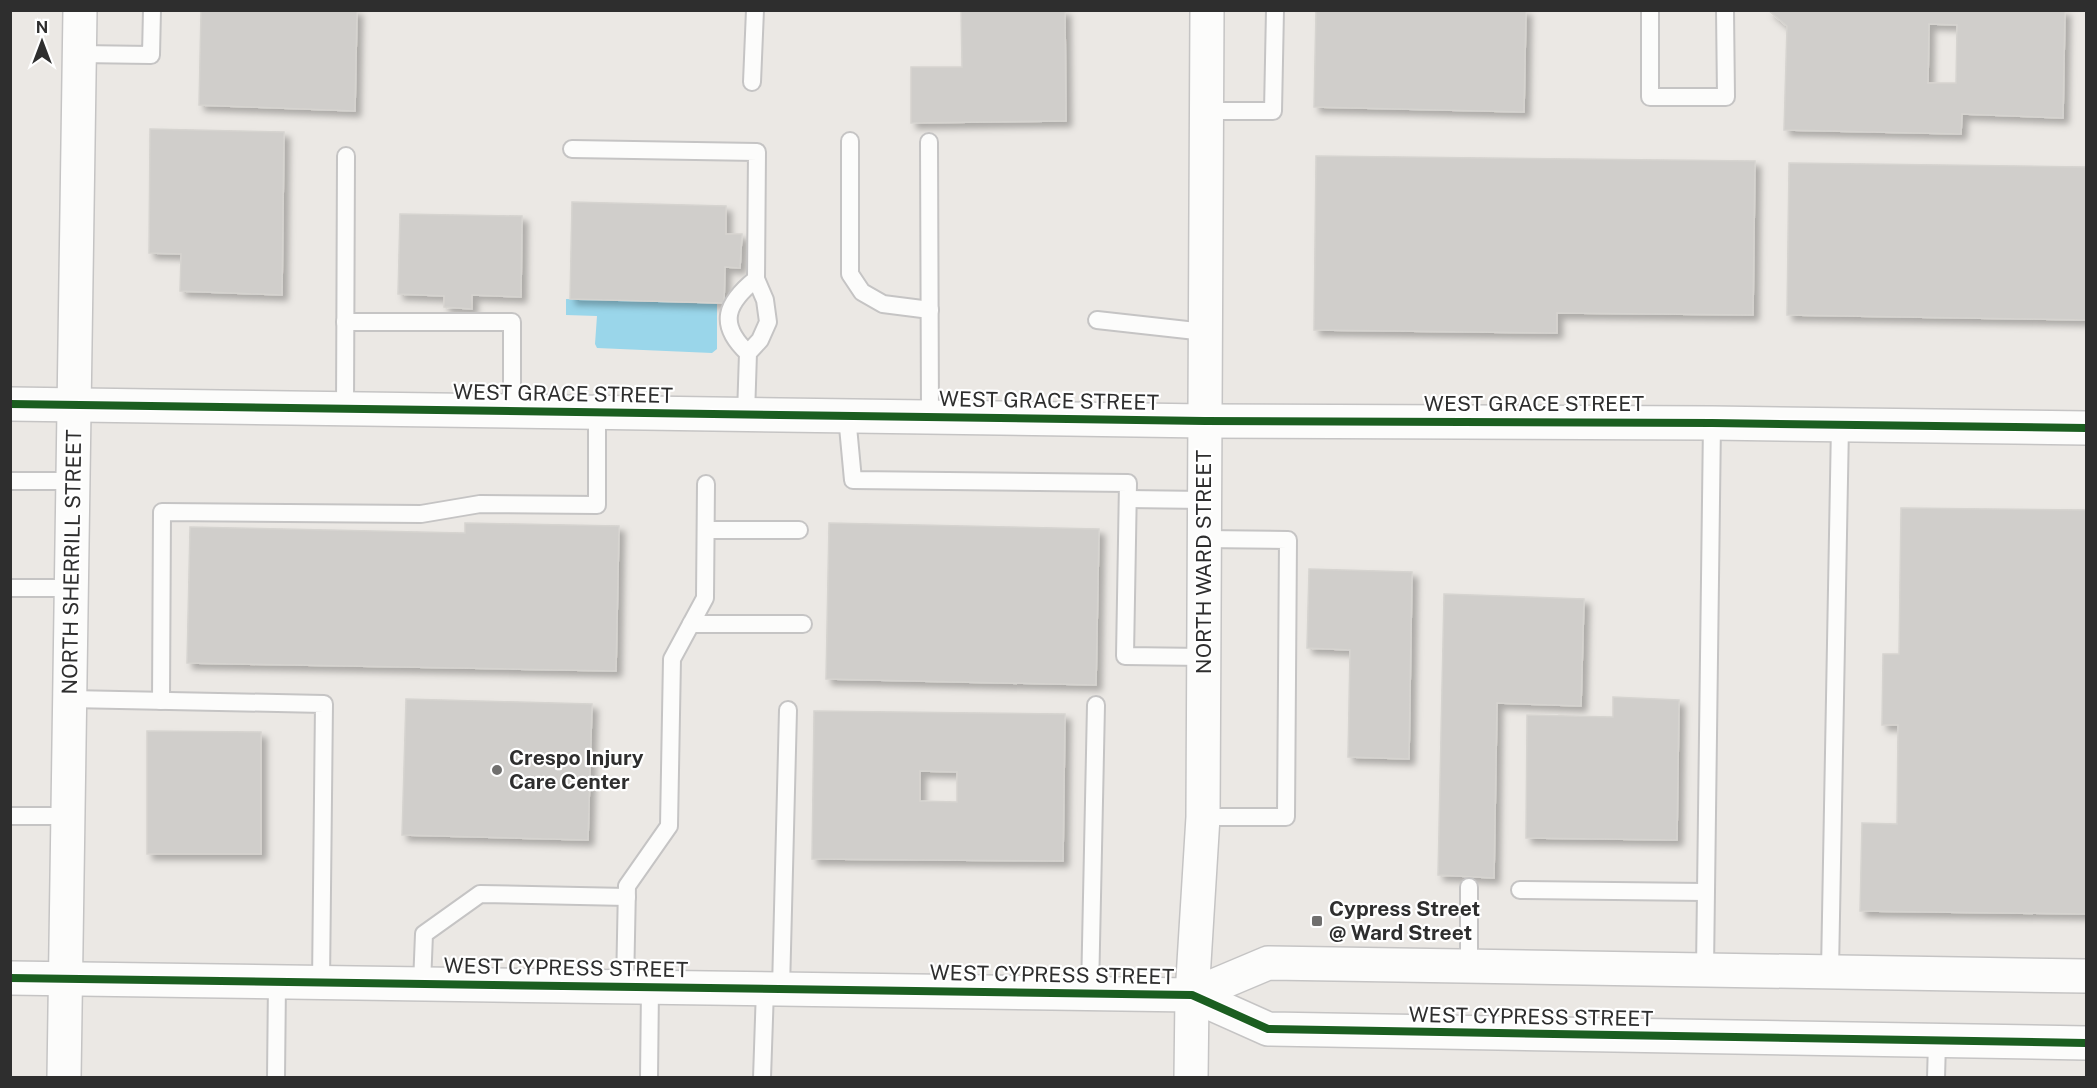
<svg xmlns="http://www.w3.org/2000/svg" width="2097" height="1088" viewBox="0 0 2097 1088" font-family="'Public Sans',sans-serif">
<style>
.water{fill:#9ad6ea}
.building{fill:#d0cecb;stroke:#d6d4d0;stroke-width:1.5;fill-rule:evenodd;filter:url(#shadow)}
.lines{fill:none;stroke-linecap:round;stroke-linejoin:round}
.service-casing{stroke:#c5c4c4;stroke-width:20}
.minor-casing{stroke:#c5c4c4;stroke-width:36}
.tertiary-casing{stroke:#c5c4c4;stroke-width:36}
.service{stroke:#fcfcfb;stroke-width:16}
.minor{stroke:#fcfcfb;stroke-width:33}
.tertiary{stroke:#fcfcfb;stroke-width:33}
.cycleway-casing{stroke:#fff;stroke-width:11}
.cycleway{stroke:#1b5e20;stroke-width:8}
.poi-dot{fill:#706f6e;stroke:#fff;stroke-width:2}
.labels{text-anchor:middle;stroke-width:4.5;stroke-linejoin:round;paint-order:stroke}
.street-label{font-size:21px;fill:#2e2e2e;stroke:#fff}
.poi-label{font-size:21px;font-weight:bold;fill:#2e2e2e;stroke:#fff;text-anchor:start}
</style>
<defs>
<filter id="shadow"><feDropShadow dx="5.5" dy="5.5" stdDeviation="3" flood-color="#0004"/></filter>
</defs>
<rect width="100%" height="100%" fill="#ebe8e4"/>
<polygon class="water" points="566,299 717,304 717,349 712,353 597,348 595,344 597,316 566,315"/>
<g class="building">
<polygon points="201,10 357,10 355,111 199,105"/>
<polygon points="961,10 1065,10 1066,121 911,123 911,67 962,67"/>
<polygon points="1316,10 1526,10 1524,112 1314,107"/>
<path d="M1768,10H2065L2063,118L1962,114L1961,134L1784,130L1787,26ZM1929,24L1957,25L1956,83H1928Z"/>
<polygon points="150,129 284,132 282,295 180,291 181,254 149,253"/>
<polygon points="1316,156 1755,161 1753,315 1557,313 1557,333 1314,330"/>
<polygon points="1789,163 2086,167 2086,320 1787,315"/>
<polygon points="572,202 726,206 726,234 742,234 740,268 725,267 724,303 570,299"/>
<polygon points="400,214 522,216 521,297 472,295 472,309 444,307 444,296 398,294"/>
<polygon points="1901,508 2086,510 2086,914 1860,911 1862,823 1897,824 1898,725 1882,725 1883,654 1899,654"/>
<polygon points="465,523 619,526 616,671 187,663 190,527 465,533"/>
<polygon points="829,523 1099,529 1096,685 826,679"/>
<polygon points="1309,569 1412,572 1409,759 1348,757 1350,650 1307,648"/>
<polygon points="1444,594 1584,599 1581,706 1497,703 1494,878 1438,875"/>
<polygon points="1613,697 1679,700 1677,840 1526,838 1527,715 1613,717"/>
<polygon points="406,699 592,704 588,840 402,835"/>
<path d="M814,711L1065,714L1063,861L812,859ZM920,771L957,772V802L920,801Z"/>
<polygon points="147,731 261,732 261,854 147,854"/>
</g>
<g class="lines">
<g class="service-casing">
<g id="service">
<polyline points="1650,10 1650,97 1726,97 1725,10"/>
<polyline points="79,54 151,55 152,10"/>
<polyline points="752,82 755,10"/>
<polyline points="1206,111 1273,111 1275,10"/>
<polyline points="850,141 850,274 862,292 883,304 930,310"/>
<polyline points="929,142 930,417"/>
<polyline points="572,149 757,152 756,279 765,300 768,322 760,340 748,353 746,415"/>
<polyline points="1097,320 1205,332"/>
<polyline points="345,322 512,322 512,412"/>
<path d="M748,353C717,324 726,303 756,279"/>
<polyline points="345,409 346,156"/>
<polyline points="847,416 853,480 1128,483 1125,656 1204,657"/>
<polyline points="10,481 73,481"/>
<polyline points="1128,499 1204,500"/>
<polyline points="706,530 799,530"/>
<polyline points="10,588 71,588"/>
<polyline points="691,624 803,624"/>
<polyline points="70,699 324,704 321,983"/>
<polyline points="161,701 162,512 421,514 480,504 597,505 597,413"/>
<polyline points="10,816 68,816"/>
<polyline points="1203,817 1286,817 1288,540 1204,539"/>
<polyline points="1469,887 1469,966"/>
<polyline points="1520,890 1705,892"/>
<polyline points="1705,969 1712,423"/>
<polyline points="1830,971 1840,425"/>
<polyline points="422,984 424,934 480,894 627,897"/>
<polyline points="625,987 627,886 669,826 672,659 705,598 706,484"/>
<polyline points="781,989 788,710"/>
<polyline points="1090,993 1096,705"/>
<polyline points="276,1078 277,982"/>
<polyline points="649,1078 650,987"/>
<polyline points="762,1078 765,989"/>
<polyline points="1936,1078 1937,1042"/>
</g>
</g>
<g class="minor-casing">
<g id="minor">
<polyline points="10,404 1205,421 1712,423 2086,428"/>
<polyline points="64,1078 80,10"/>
<polyline points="1191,1078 1192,995 1203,817 1207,10"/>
</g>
</g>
<g class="tertiary-casing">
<g id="tertiary">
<polyline points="10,978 1192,995 1268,1029 2086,1043"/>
<polyline points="1192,995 1268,963 2086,976"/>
</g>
</g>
<use href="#service" class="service"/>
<use href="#minor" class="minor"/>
<use href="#tertiary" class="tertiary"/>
<g class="cycleway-casing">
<g id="cycleway">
<polyline points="10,404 1205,421 1712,423 2086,428"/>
<polyline points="10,978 1192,995 1268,1029 2086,1043"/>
</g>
</g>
<use href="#cycleway" class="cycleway"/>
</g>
<g class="poi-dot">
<circle cx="497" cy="770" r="6"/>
<rect x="1311" y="915" width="12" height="12" rx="3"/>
</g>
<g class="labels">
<g class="street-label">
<text transform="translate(563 394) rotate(1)" y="7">WEST GRACE STREET</text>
<text transform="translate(1049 401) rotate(1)" y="7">WEST GRACE STREET</text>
<text x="1534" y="411">WEST GRACE STREET</text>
<text transform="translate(72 562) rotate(-89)" y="7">NORTH SHERRILL STREET</text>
<text transform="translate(1204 562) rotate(-90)" y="7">NORTH WARD STREET</text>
<text transform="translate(566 968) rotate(1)" y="7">WEST CYPRESS STREET</text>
<text transform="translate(1052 975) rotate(1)" y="7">WEST CYPRESS STREET</text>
<text transform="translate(1531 1017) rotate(1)" y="7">WEST CYPRESS STREET</text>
</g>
<g class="poi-label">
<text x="509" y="765">Crespo Injury<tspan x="509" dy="24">Care Center</tspan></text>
<text x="1329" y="916">Cypress Street<tspan x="1329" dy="24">@ Ward Street</tspan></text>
</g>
</g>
<rect width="2097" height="1088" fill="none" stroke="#2e2e2e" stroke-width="24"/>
<g transform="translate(42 42)" stroke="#ffffff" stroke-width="4.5" paint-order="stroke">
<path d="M0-4.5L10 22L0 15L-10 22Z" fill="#2e2e2e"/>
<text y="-9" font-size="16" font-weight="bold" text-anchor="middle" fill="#2e2e2e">N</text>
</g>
</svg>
